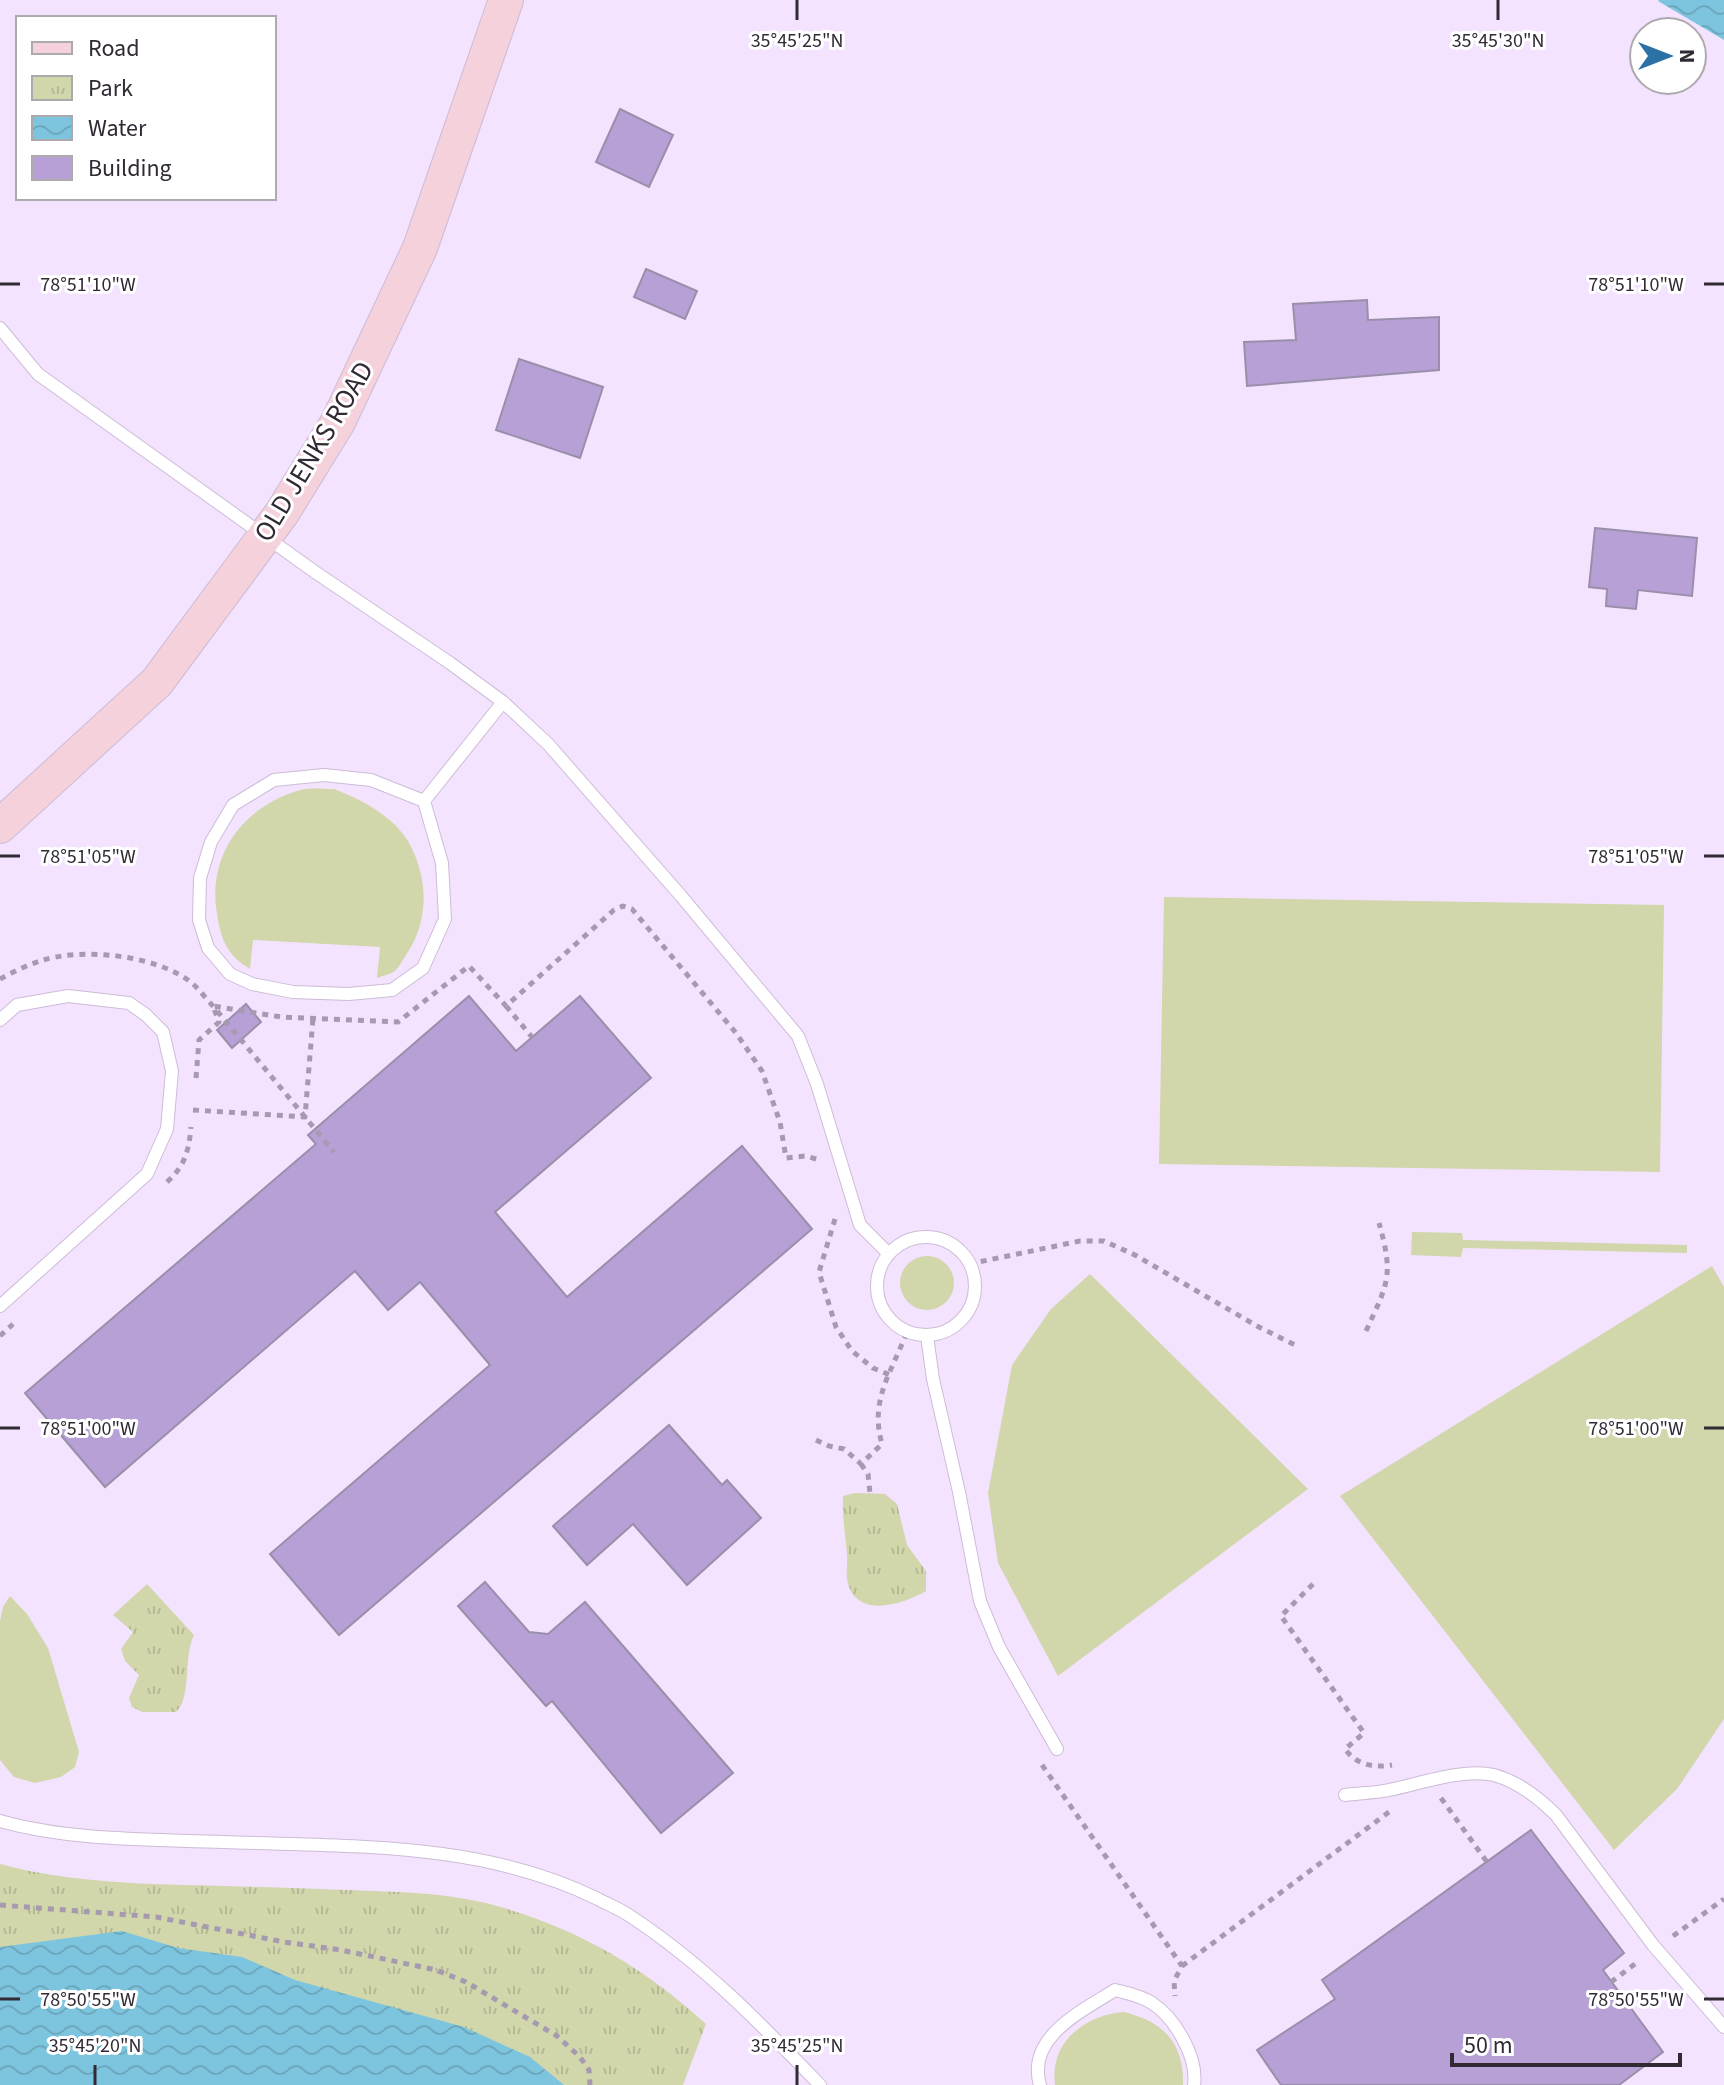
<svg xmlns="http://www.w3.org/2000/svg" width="1724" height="2085" viewBox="0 0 1724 2085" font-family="'Source Sans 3',sans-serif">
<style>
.grass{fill:#d1d6ab}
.park{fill:url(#park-tufts)}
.water{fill:url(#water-waves)}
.building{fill:#b6a0d6;stroke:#9a8faa;stroke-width:2}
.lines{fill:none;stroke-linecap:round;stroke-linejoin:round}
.lane-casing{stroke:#ccbcd6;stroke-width:14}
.secondary-casing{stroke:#ccbcd6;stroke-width:36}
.path{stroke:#a79ab0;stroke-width:5;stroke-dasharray:6 6;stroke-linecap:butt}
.lane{stroke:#fff;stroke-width:12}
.secondary{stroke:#f4d1db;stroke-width:34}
.ticks{fill:none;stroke:#312a35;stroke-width:3}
.labels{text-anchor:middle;stroke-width:6;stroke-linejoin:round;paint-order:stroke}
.street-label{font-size:28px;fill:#312a35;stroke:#fff}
.ticks-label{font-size:20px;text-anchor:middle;fill:#312a35;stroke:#fff;stroke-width:6;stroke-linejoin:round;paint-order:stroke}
</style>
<defs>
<pattern id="park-tufts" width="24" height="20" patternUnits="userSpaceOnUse" patternTransform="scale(2)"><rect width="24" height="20" fill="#d1d6ab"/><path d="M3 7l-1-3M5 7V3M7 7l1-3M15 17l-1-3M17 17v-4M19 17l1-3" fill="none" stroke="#b4b894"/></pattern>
<pattern id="water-waves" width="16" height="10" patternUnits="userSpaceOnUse" patternTransform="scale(2)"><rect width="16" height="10" fill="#7dc5de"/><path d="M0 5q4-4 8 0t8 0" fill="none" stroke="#6ca9bf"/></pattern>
</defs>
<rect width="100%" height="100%" fill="#f4e3ff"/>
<g class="grass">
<path d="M334,789C361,799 395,817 409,843C429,879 429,922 406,955C403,960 399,967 395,971C391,974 382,976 377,978L380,947L253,940L250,969C227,955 221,940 217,914C207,856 242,808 297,791C308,787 322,789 334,789Z"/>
<polygon points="1164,897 1664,905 1660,1172 1159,1164"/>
<polygon points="1412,1232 1462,1233 1463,1240 1687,1245 1687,1253 1463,1248 1461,1257 1411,1255"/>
<circle cx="927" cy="1283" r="27"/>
<polygon points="1712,1266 1724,1287 1724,1719 1677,1789 1614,1850 1340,1496"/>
<polygon points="1090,1274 1308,1489 1058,1676 998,1563 988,1493 1012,1365 1051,1309"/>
<polygon points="10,1596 27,1614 48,1648 79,1752 75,1767 61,1777 35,1783 14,1777 0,1760 0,1621 3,1607"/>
<path d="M1124,2012C1164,2022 1184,2043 1183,2085H1055C1049,2042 1085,2015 1124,2012Z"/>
</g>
<g class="park">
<path d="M855,1493L885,1494L897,1504L907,1545L926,1571V1591C902,1605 854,1620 847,1579C846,1571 848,1562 847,1553C845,1534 842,1515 843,1496Z"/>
<path d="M147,1584L194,1635C183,1656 192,1698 176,1712H142L132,1707L129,1698L139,1675L125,1661L121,1649L133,1632L113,1615Z"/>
<path d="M0,1864C59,1880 121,1883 181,1885C236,1886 291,1888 346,1890C396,1892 448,1892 497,1906C577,1928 645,1968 706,2024L683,2085H0Z"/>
</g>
<g class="water">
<polygon points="1659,0 1724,0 1724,40 1658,1"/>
<polygon points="122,1931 178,1948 242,1957 295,1980 464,2027 530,2057 564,2085 0,2085 0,1947"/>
</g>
<g class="building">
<polygon points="620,109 673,135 649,187 596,162"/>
<polygon points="646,269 697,291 685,319 634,297"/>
<polygon points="1367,300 1368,320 1439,317 1439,370 1247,386 1244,342 1296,340 1293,304"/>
<polygon points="519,359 603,387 580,458 496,430"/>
<polygon points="1595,528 1697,538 1692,596 1638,590 1636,609 1606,606 1607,589 1589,587"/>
<polygon points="469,996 516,1051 580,996 651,1078 495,1212 567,1297 742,1146 812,1229 339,1635 270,1554 490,1365 420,1282 388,1310 355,1271 105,1487 25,1393 316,1144 308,1135"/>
<polygon points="246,1004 261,1022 232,1048 217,1030"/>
<polygon points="669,1425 722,1485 727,1480 761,1518 687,1585 633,1524 587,1565 553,1526"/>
<polygon points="485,1582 529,1632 548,1634 585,1602 733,1773 661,1833 552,1701 546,1706 458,1606"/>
<polygon points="1531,1830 1624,1953 1603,1970 1663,2052 1619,2085 1281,2085 1257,2050 1335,1999 1322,1980"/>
</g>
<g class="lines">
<g class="lane-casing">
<g id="lane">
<polyline points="0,328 38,374 315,572 450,663 503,702 548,744 681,896 798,1036 817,1084 860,1225 889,1254"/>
<polygon points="324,775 371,780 424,801 442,863 445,919 423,968 392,990 349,994 293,992 252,984 230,974 208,948 199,920 200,878 211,842 233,805 274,780"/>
<polyline points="424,801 503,702"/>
<polyline points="0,1020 17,1005 68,996 129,1003 146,1015 163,1032 172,1071 167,1129 147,1174 0,1306"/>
<circle cx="926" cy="1286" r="49"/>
<polyline points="927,1336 933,1379 959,1492 980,1601 999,1647 1057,1749"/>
<path d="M1345,1795C1360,1793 1375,1793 1389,1790C1419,1784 1463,1768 1494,1775C1519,1782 1539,1798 1556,1815L1653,1945L1724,2027"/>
<path d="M0,1821C71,1841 150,1839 223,1842C350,1847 481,1841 598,1899C609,1905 620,1909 630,1916C702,1963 761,2024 820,2085"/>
<path d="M1040,2085C1026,2037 1082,2011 1115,1990C1127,1993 1142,1996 1152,2003C1175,2018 1198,2057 1194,2085"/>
</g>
</g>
<g class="secondary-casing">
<polyline id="secondary" points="0,826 157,682 282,513 338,422 420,248 506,0"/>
</g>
<g class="path">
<path d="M0,979C13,972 27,965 40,961C82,947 157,955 192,983C200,990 206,999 213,1006L334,1152"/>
<polyline points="506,1006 532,1037"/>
<polyline points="196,1078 199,1040 219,1022 213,1006 281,1017 398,1022 469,966 506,1006 614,910 623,906 632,909 736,1033 762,1071 780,1122 786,1158 805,1156 820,1160"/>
<polyline points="193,1110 305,1117 313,1018"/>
<path d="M167,1182C185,1166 189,1150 191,1127"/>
<polyline points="835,1219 819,1272 836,1327 852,1351 873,1368 890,1375"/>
<polyline points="969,1264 1080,1241 1104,1241 1135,1255 1257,1326 1297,1346"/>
<path d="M1366,1331C1388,1283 1394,1276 1379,1223"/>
<polyline points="0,1336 13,1324"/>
<path d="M816,1440L829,1446L844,1449L861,1464L882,1444C870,1402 889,1376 905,1337"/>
<polyline points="861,1464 868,1474 870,1493"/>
<path d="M1313,1584L1281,1616L1364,1733L1345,1749C1357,1765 1373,1768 1392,1765"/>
<polyline points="1042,1765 1182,1966 1174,1981 1175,1996"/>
<polyline points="1441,1798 1487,1862"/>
<polyline points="0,1905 156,1917 284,1942 341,1950 436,1970 466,1982 557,2036 580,2057 589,2070 590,2085"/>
<polyline points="1673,1936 1724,1899"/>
<polyline points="1182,1966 1389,1812"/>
<polyline points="1611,1982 1639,1961"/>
</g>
<use href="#lane" class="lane"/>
<use href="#secondary" class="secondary"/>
</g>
<path class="ticks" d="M797,0V20M1498,0V20M0,284H20M1704,284H1724M0,856H20M1704,856H1724M0,1428H20M1704,1428H1724M0,1999H20M1704,1999H1724M95,2065V2085M797,2065V2085"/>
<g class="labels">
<g class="street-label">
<text transform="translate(313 451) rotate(-59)" y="10">OLD JENKS ROAD</text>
</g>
</g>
<g class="ticks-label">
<text x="797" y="47">35°45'25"N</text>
<text x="1498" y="47">35°45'30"N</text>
<text x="1636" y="291">78°51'10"W</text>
<text x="88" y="291">78°51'10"W</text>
<text x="1636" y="863">78°51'05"W</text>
<text x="88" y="863">78°51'05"W</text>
<text x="1636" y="1435">78°51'00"W</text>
<text x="88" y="1435">78°51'00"W</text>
<text x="1636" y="2006">78°50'55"W</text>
<text x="88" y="2006">78°50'55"W</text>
<text x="95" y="2052">35°45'20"N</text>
<text x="797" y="2052">35°45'25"N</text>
</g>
<rect x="16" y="16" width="260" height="184" fill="#ffffff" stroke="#adaaae" stroke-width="2"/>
<rect x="32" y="42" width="40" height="12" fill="#f4d1db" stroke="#adaaae" stroke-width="2"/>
<text x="88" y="56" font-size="24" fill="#312a35">Road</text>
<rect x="32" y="76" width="40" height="24" fill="url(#park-tufts)" stroke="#adaaae" stroke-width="2"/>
<text x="88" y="96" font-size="24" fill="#312a35">Park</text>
<rect x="32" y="116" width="40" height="24" fill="url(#water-waves)" stroke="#adaaae" stroke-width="2"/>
<text x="88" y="136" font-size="24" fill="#312a35">Water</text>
<rect x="32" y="156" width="40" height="24" fill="#b6a0d6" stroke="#adaaae" stroke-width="2"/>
<text x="88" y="176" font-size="24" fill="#312a35">Building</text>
<g transform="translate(1668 56) rotate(90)"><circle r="38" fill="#ffffff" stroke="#adaaae" stroke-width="2"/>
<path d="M0-6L14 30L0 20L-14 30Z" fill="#2c71a6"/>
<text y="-12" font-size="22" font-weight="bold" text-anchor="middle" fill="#312a35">N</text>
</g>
<path d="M1452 2053v12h228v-12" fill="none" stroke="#312a35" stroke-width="4"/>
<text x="1464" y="2053" font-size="24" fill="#312a35" stroke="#ffffff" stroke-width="6" paint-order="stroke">50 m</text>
</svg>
